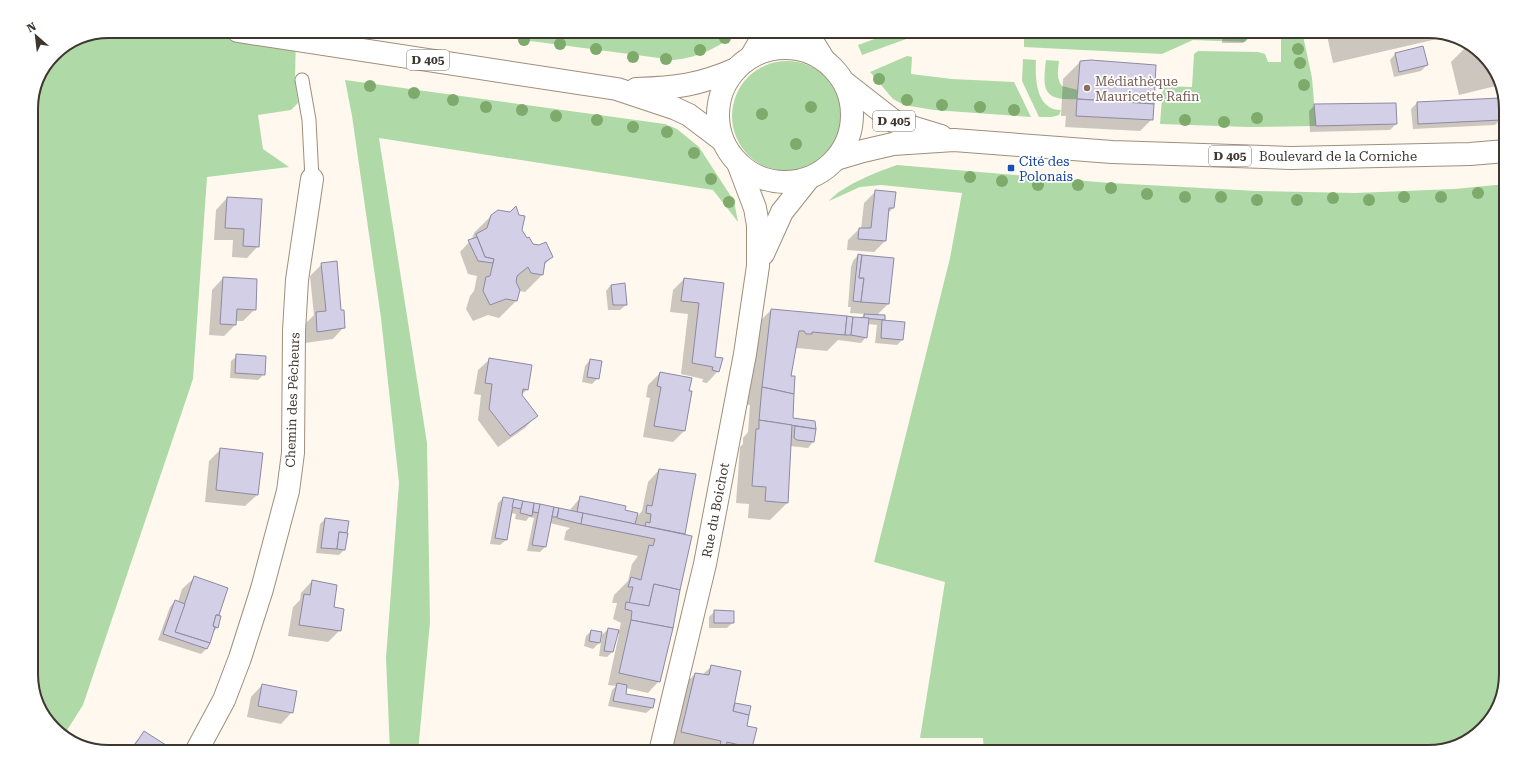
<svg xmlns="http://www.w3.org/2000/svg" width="1537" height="783" viewBox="0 0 1537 783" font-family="'Roboto Serif',serif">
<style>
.green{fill:#afdaa7}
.shadow{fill:#0003}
.building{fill:#d2cfe7;stroke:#8d8aa1}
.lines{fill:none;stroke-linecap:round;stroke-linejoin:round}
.service-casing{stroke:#9f8e7b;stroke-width:15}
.minor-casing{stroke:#9f8e7b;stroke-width:24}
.tertiary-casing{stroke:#9f8e7b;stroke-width:24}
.primary-casing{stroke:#9f8e7b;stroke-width:24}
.service{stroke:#fff;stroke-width:13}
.minor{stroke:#fff;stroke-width:22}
.tertiary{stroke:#fff;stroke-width:22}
.primary{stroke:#fff;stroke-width:22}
.tree{fill:#7eaa6c}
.education-dot{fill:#8d6e63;stroke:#fff;stroke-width:1.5}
.transit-dot{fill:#1a4fb4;stroke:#fff;stroke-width:1.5}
.labels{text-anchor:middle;stroke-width:3.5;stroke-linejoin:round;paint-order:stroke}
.shield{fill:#fff;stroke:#78736d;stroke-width:1}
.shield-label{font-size:12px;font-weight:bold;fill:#3e372f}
.education-label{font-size:13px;fill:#785e54;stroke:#fff;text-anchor:start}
.street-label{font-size:13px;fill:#3e372f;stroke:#fff}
.transit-label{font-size:13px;fill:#164399;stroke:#fff;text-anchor:start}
.rim{fill:none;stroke:#3e372f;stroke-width:2}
</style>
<rect width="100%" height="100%" fill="#fff8ef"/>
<g class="green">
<polygon points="109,31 296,31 295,80 298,103 291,110 258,115 263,149 289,167 207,177 193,379 83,705 64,735 44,718 31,680 31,104 37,79 54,54 79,37"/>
<path d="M455,31H740C721,46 698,58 674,60Z"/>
<polygon points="896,31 921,31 909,38 862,55 858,45"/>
<polygon points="1024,31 1228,31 1228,38 1249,38 1245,42 1193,40 1162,54 1024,47"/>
<polygon points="1281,31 1302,31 1312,78 1316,126 1248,127 1160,124 1163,86 1192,87 1194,54 1198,51 1258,52 1265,54 1268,62 1281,62"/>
<polygon points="907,56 912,57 911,74 952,79 1014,82 1031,117 934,110 904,105 893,99 870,72"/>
<path d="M1023,59L1036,60C1035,79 1036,110 1061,110L1059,115L1052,117H1039L1022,81Z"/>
<path d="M1046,60L1059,61C1058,70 1056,78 1062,86L1078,90L1077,99C1044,101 1042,91 1046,60Z"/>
<circle cx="787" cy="116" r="55"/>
<polygon points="345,80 665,124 677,129 699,147 734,201 738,222 713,190 379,138 427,443 430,622 418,752 390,752 386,658 399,483 381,318 352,116"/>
<path d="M897,165L1110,183L1257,191L1355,193L1454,189L1506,184V674L1498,708L1471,739L1429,752H984L983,738H920L945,582L874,562L950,258L962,193L881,185L860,187L829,201C841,186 879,171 897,165Z"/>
</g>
<g class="shadow">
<polygon points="1223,31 1248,31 1248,38 1243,43 1222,43"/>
<polygon points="1326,31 1372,31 1357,34 1358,36 1381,31 1428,31 1450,36 1333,63"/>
<polygon points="1469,44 1493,65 1500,85 1459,95 1451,62"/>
<polygon points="1422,48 1427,65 1421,71 1394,77 1390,60 1395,54"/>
<polygon points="1080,62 1152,119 1140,131 1065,127 1066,116 1061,116 1063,79"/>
<polygon points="1499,99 1500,120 1495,125 1413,129 1411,109 1417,103"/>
<polygon points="1395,104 1396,124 1390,130 1310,132 1309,111 1315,105"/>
<polygon points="875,192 895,193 893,208 887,214 885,241 874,252 847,250 848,240 859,229 861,229 864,203"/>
<polygon points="227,198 258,246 247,258 232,257 233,240 214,240 216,210"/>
<polygon points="491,216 521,230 532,244 552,257 544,265 542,275 525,292 519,291 516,301 499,318 488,315 473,321 466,309 470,296 474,291 477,276 468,274 460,252 472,239 474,233"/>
<polygon points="858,255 888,304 876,316 884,316 884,321 902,340 897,345 875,343 877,325 868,324 866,337 861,343 838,340 827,351 797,348 794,351 790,377 792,419 814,422 813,442 808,448 790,446 787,503 770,520 748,518 749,504 736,503 740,447 743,444 743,438 748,432 750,405 745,404 754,327 771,310 861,318 865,314 850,313 851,307 848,307 851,267 853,261"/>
<polygon points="322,264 340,311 344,327 333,339 305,343 305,324 314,315 310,276"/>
<polygon points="223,278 255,309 243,321 236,321 235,325 224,336 209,335 212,290"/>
<polygon points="684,279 723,283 714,358 718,371 707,383 702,382 703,379 681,374 688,314 670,312 673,290"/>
<polygon points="611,285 626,305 620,310 608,310 606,291"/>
<polygon points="237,356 264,374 258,380 230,378 231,361"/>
<polygon points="490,359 528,389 521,395 536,416 525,428 498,447 478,420 481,395 474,394 478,370"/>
<polygon points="590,360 598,378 592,384 582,382 585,366"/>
<polygon points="660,373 691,392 684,431 673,442 643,437 650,398 646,397 648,385"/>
<polygon points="221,449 257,495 245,506 205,502 209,461"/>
<polygon points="659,470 685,534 659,681 648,693 626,688 625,694 652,708 646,713 608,706 612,690 616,686 608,685 619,634 617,633 612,652 607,657 599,656 602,635 608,629 619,631 621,623 613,619 617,603 612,603 614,595 628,581 632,564 638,556 564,540 566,531 570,528 550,523 545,547 540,552 527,551 534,518 529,517 526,521 515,519 516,514 510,513 506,540 500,545 490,544 498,503 503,498 569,511 581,497 624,511 636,518 642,511 648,482"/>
<polygon points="325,519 344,550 339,555 316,553 320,524"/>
<polygon points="194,578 227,588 217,616 220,617 217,628 211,634 206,649 201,654 158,640 170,607 175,601 178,602 182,589"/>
<polygon points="312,581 333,608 340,630 328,642 288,636 293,607 300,600 301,593"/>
<polygon points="715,611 733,622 727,628 709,628 709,617"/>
<polygon points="591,631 601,633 599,643 593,649 584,646 586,636"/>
<polygon points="712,666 732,707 735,704 746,727 751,747 747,752 678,752 665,749 678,691 695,674 702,675"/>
<polygon points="262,685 292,712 281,724 247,717 251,697"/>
<polygon points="144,732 165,752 127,752"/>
<polygon points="247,748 254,752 243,752"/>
</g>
<g class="building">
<rect x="1228" y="31" width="21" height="7"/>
<polygon points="1423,46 1428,65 1399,72 1395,53"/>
<polygon points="1091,60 1156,65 1154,104 1077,99 1080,61"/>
<polygon points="1500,98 1501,120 1418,124 1417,102"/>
<polygon points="1077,99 1154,104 1153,120 1076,116"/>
<polygon points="1396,103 1397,124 1316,126 1314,104"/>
<polygon points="875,190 896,192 894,208 889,208 886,241 858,239 859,228 871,228"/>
<polygon points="227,197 262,199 259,247 243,246 244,229 225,228"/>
<polygon points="516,206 519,215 525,216 522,230 527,238 529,237 533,244 539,245 546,242 553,257 545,262 543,275 531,273 528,267 517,276 516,282 520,290 517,301 506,299 490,305 483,291 486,277 490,276 494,259 485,257 476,234 487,228 491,215 498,210 510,212"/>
<polygon points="477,237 485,257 494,259 493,263 478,261 468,240"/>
<polygon points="858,254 862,255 859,278 864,278 861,302 853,301"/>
<polygon points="862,255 894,258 889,304 861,302 864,278 859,278"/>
<polygon points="337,261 341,310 344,310 345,328 317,332 316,312 326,311 321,263"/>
<polygon points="223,277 257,279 256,310 237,309 236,325 220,324"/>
<polygon points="684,278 724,283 715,357 723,358 719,372 712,370 713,367 692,363 699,303 681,301"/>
<polygon points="625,283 627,305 613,305 611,285"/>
<polygon points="771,309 847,316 845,335 812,332 812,334 806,334 804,331 799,331 791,376 795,376 794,394 762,387"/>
<polygon points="864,314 885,315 885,320 864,318"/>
<polygon points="847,316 853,317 851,335 845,335"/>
<polygon points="853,317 869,318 867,338 851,335"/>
<polygon points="882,320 905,322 903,340 881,338"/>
<polygon points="236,354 266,356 265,375 235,373"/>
<polygon points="489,358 532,365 528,390 523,389 522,395 538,416 510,436 489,409 492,384 485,383"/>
<polygon points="590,359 602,361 599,379 587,377"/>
<polygon points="660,372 692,378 689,391 692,391 685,431 654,426 661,387 657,386"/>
<polygon points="762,387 794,394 793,418 815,421 816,429 759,420"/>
<polygon points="759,420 792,425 788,503 765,501 766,487 752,486 756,429 759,429"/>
<polygon points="795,426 816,429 814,442 797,440 794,438"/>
<polygon points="220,448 263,453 258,495 216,490"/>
<polygon points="659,469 696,474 685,534 645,526 646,522 650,523 651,514 646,513 647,505 652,506"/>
<polygon points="580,496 626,506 625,510 638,513 635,524 577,512"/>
<polygon points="503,497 514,499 507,540 495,538"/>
<polygon points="514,499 523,501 521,509 512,507"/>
<polygon points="523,501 534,503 532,516 520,513"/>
<polygon points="534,503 540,504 539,513 533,512"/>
<polygon points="540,504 554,507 546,547 532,545"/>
<polygon points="554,507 559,508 557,517 552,517"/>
<polygon points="559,508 583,513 581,524 557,518"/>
<polygon points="583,513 692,536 680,590 654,584 649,606 629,603 633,587 628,587 631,577 641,580 649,545 653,546 655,539 581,524"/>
<polygon points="325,518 349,521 347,533 339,532 337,549 321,548"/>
<polygon points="339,532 348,533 345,550 337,549"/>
<polygon points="194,576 228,588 219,615 216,615 213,626 215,627 210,643 175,632"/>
<polygon points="312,580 337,585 334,607 344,609 341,631 299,625 304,594 310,595"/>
<polygon points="654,584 680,590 673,628 631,620 632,611 625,609 626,602 649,606"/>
<polygon points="175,600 185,604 175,632 210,643 207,649 163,634"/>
<polygon points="714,610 734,611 734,623 714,623"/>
<polygon points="216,615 221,616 218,628 213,626"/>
<polygon points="631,620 673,628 660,682 619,673"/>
<polygon points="608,628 619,630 613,652 604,651"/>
<polygon points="591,630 602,632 600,643 589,641"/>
<polygon points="711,665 741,671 733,711 749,715 747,726 757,728 752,748 727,742 726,746 720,745 721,741 681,732 695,673 709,675"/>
<polygon points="617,683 627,685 626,694 655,699 653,708 613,701"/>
<polygon points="262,684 297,691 293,713 258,706"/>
<polygon points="735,703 751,706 749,715 733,711"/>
<polygon points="144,731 169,747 166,752 130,752"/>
</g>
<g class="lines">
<g class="service-casing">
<polyline id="service" points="302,80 309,120 312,179"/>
</g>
<g class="minor-casing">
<polyline id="minor" points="196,752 224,700 240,658 262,589 288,491 293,453 294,331 297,280 312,179"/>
</g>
<g class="tertiary-casing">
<g id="tertiary">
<polyline points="806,31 824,60"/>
<polyline points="751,57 766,31"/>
<polyline points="763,254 782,212 809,178"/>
<polyline points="660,752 705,564 745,354 758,266 758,225 755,208 738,163"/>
</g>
</g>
<g class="primary-casing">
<g id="primary">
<polyline points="238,31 617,89 674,108 689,115 722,140"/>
<circle cx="785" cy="115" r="67"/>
<polyline points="845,83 895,122 941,136"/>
<path d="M636,89C676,88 699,85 736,69"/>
<polyline points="836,159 863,151 893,144 954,140 1112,152 1291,158 1470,154 1506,151"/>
</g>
</g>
<use href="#service" class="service"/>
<use href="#minor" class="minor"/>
<use href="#tertiary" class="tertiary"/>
<use href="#primary" class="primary"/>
</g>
<g class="tree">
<circle cx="725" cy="38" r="6"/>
<circle cx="524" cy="40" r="6"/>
<circle cx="560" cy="44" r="6"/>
<circle cx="596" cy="49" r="6"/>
<circle cx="1298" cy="49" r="6"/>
<circle cx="700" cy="50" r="6"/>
<circle cx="633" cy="57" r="6"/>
<circle cx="666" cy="59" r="6"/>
<circle cx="1300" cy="63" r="6"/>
<circle cx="879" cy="79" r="6"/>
<circle cx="1304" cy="85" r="6"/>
<circle cx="370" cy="86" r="6"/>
<circle cx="414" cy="93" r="6"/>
<circle cx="453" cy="100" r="6"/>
<circle cx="907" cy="100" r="6"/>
<circle cx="942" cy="105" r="6"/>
<circle cx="486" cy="107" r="6"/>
<circle cx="811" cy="107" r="6"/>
<circle cx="980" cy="107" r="6"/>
<circle cx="522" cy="110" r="6"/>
<circle cx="1014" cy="110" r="6"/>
<circle cx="762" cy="114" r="6"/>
<circle cx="556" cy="116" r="6"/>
<circle cx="1257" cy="118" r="6"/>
<circle cx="597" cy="120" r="6"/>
<circle cx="1185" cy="120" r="6"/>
<circle cx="1224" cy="122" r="6"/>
<circle cx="633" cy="127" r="6"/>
<circle cx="667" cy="132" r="6"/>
<circle cx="796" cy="144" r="6"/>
<circle cx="694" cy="153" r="6"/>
<circle cx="970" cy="177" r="6"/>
<circle cx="711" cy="179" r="6"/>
<circle cx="1002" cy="181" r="6"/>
<circle cx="1038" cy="185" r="6"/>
<circle cx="1078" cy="185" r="6"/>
<circle cx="1111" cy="188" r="6"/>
<circle cx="1478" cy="193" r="6"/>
<circle cx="1147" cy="194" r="6"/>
<circle cx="1185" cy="197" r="6"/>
<circle cx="1221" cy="197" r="6"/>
<circle cx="1404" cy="197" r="6"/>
<circle cx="1441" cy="197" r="6"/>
<circle cx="1333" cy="198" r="6"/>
<circle cx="1257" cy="200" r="6"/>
<circle cx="1297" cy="200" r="6"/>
<circle cx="1369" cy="200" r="6"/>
<circle cx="729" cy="202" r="6"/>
</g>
<circle class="education-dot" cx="1087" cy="88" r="4"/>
<rect class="transit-dot" x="1007" y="164" width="8" height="8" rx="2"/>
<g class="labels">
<g class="shield">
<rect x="407" y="50" width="42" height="20" rx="3"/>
<rect x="873" y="111" width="42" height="20" rx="3"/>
<rect x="1209" y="146" width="42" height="20" rx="3"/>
</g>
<g class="shield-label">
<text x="428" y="64">D 405</text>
<text x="894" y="125">D 405</text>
<text x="1230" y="160">D 405</text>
</g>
<g class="education-label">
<text x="1095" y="86">Médiathèque<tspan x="1095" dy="15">Mauricette Rafin</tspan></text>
</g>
<g class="street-label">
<text x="1338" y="161">Boulevard de la Corniche</text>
<text transform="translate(292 400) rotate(-88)" y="5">Chemin des Pêcheurs</text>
<text transform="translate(715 510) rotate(-79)" y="5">Rue du Boichot</text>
</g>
<g class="transit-label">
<text x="1019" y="166">Cité des<tspan x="1019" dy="15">Polonais</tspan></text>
</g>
</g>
<path d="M0 0H1537V783H0ZM109 38H1428A71 71 0 0 1 1499 109V674A71 71 0 0 1 1428 745H109A71 71 0 0 1 38 674V109A71 71 0 0 1 109 38Z" fill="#fff" fill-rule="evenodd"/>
<path class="rim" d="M109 38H1428A71 71 0 0 1 1499 109V674A71 71 0 0 1 1428 745H109A71 71 0 0 1 38 674V109A71 71 0 0 1 109 38Z"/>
<g transform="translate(36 36) rotate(332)" stroke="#ffffff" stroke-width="3" paint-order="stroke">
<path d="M0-3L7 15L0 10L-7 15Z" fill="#3e372f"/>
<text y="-6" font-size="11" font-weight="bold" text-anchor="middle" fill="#3e372f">N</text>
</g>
</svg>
